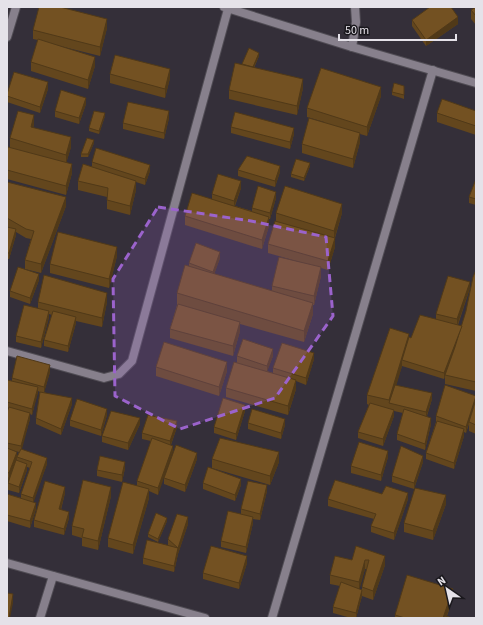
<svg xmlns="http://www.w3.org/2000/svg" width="483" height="625" viewBox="0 0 483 625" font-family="'Source Sans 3',sans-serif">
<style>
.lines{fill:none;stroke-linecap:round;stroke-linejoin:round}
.street-casing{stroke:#504c54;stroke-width:10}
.street{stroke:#87808c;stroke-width:8}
.wall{fill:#63461d;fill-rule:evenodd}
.shaded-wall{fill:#503918}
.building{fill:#735122;stroke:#503918}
.marked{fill:#9b63cc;fill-opacity:0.2;stroke:#9b63cc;stroke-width:3;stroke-dasharray:8 5;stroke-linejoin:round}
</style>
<rect width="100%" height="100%" fill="#342f39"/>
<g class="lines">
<g class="street-casing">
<g id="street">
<polyline points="224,7 352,47 476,83"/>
<polyline points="7,37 16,7"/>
<polyline points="352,47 356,22 355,7"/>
<polyline points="7,351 104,378 119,374 132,361 228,9"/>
<polyline points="7,563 205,618"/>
<polyline points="40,618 53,576"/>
<polyline points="272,618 433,70"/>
</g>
</g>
<use href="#street" class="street"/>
</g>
<g class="wall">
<polygon points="476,7 476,25 471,19 471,10"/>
<polygon points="412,20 458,24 426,46 412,26"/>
<polygon points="107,28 100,56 56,45 95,66 88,89 31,71 31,62 38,40 33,39 33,30"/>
<polygon points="259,56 254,68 303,88 297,115 229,99 229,90 242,65 242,64"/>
<polygon points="110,74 170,78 165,98 110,83"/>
<polygon points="404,86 404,99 392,95 392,92"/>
<polygon points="48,89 40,113 7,102 7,94"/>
<polygon points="381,96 367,136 360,134 360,142 353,168 302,153 302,144 324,122 307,117 307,108"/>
<polygon points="86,104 79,124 55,117 55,111"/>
<polygon points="476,111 476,135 437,122 437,113"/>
<polygon points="105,116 99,134 89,131 89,128"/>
<polygon points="169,118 164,139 123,129 123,123"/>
<polygon points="34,124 33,128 71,147 66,163 72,173 66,195 7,179 7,151 10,147 10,138"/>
<polygon points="231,127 294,134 290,149 231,133"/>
<polygon points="94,143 88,157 81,157 81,154"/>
<polygon points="92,162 150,171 145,185 136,182 136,190 130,215 107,209 107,197 78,190 78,181 92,166"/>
<polygon points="310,166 304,181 291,177 291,174"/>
<polygon points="238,170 280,172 275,187 238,176"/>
<polygon points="476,179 476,205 469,203 469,197"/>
<polygon points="7,182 66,206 41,273 25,269 25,260 31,239 26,238 16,232 16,235 9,259 7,259"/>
<polygon points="241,188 235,206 252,211 252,208 276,198 270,219 269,219 269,226 262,249 185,225 185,216 212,199 212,194"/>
<polygon points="276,213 342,213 335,238 335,247 328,270 321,268 321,276 314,305 313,305 313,314 304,342 240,324 240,331 233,356 170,338 170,329 177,305 177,293 189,266 189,263 220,258 214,274 272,291 272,286 307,264 268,253 268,244 276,221"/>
<polygon points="117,256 109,288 50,273 50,264"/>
<polygon points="476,270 476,391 445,384 445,376 444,379 402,366 396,385 432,399 427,416 431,424 425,450 397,440 397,434 403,413 394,411 394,416 383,446 358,438 358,432 369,405 367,404 367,395 409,337 411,338 436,319 436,314 470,288 458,325 462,326 466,311"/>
<polygon points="39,280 30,304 10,297 10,291"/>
<polygon points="38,302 107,302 102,327 76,321 76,323 68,352 44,346 44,340 52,315 49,314 49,317 41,348 16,342 16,336 38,308"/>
<polygon points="237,356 273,356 267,371 273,373 273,368 314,359 306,385 296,381 296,389 288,415 226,397 226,388 237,363"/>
<polygon points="156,367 227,371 219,396 156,376"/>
<path d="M50,372L44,392L72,404L61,435L36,424V418L40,392L38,391L32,415L30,414V419L21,449L47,464L33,502L36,509L30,528L7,521V494L21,498V494L30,468L27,467V470L19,493L8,490V483L13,469L9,479V481L7,487V412L8,409H7V380L12,381V378ZM11,450L19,452L17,457V461H16L17,458Z"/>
<polygon points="476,399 476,434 469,431 469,424 466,433 464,432 464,436 454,469 426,459 426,453 436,422 436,416 476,400"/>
<polygon points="245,411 236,440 214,433 214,427"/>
<polygon points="107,415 101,436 70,426 70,420"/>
<polygon points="248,423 285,425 281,439 248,429"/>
<polygon points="140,424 128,450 102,442 102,436"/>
<polygon points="177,427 171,445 158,495 149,491 149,498 133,554 108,547 108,538 137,486 137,481 151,441 142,439 142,433"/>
<polygon points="388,457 381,481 351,473 351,466"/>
<polygon points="197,459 185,492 164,484 164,478"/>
<polygon points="212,459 279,462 270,485 212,468"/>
<polygon points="423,462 414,489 392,482 392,476"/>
<polygon points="125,468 122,482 97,476 97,470"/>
<polygon points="203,483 241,485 235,501 203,489"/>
<polygon points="267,491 260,520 253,519 253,523 246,553 221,547 221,541 241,514 241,509"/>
<polygon points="65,493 61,510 69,518 64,535 34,527 34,520"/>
<polygon points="382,494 408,499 394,540 371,532 371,526 374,519 328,506 328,499"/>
<polygon points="111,496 98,550 82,546 82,538 72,535 72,526"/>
<polygon points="446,504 433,540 404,532 404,523"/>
<polygon points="167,521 158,542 148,537 148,534"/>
<polygon points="188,524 178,554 174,572 143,564 143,558 168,545 168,539"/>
<path d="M356,546L385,565L373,600L362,596L356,618H351L333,613V607L340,586L330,584V575L352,560ZM365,569H367L362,587V590L359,589Z"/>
<polygon points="247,563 239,589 203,579 203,573"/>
<polygon points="453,598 447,616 452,618 395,618 395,615"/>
</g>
<g class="shaded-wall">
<polygon points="458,17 458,24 426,46 426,40"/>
<polygon points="107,19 107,28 100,56 100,47"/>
<polygon points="259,53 259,56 252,71 252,68"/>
<polygon points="95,57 95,66 88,89 88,80"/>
<polygon points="170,69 170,78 165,98 165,89"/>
<polygon points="303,79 303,88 297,115 297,106"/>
<polygon points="48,82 48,89 40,113 40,107"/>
<polygon points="381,87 381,96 367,136 367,127"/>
<polygon points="86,98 86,104 79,124 79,118"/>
<polygon points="169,111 169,118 164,139 164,133"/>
<polygon points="105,113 105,116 99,134 99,131"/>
<polygon points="34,115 34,124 31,136 31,127"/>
<polygon points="294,128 294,134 290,149 290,142"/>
<polygon points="360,133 360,142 353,168 353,159"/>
<polygon points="71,137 71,147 66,164 66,155"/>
<polygon points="94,140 94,143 88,157 88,154"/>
<polygon points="310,163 310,166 304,181 304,178"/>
<polygon points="72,164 72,173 66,195 66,186"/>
<polygon points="150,165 150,171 145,185 145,179"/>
<polygon points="280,166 280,172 275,187 275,181"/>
<polygon points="136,181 136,190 130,215 130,206"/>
<polygon points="241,181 241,188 234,207 234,201"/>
<polygon points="276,192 276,198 270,219 270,213"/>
<polygon points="66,197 66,206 41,273 41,264"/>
<polygon points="342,204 342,213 334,240 334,231"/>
<polygon points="269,217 269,226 262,249 262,240"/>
<polygon points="16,229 16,235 9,259 9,253"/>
<polygon points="335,238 335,247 328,270 328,261"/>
<polygon points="117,247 117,256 109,288 109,279"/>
<polygon points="220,252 220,258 213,278 213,272"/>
<polygon points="321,267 321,276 314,305 314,296"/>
<polygon points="39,274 39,280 30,304 30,298"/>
<polygon points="470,282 470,288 457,326 457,319"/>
<polygon points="107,293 107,302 102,327 102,318"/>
<polygon points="313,303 313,314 304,342 304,331"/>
<polygon points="49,311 49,317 41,348 41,342"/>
<polygon points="76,317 76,323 68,352 68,346"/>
<polygon points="240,322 240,331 233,356 233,346"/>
<polygon points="462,326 452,356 444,379 444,373 452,350"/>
<polygon points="409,334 409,343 402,360 402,366 391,404 389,403 389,400"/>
<polygon points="273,349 273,356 267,372 267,366"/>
<polygon points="314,353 314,359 306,385 306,378"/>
<polygon points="227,362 227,371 219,396 219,387"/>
<polygon points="50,365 50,372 44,393 44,387"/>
<polygon points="296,380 296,389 288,415 288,406"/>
<polygon points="38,387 38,393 32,415 32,409"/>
<polygon points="432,393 432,399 426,418 426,412"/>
<polygon points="476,396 476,402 469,422 466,433 466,427"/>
<polygon points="72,398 72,404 61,435 61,429"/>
<polygon points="245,405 245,411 236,440 236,434"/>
<polygon points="107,409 107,415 101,436 101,430"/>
<polygon points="394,410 394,416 383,446 383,439"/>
<polygon points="30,413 30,419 21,453 21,446"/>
<polygon points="140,418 140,424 128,450 128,443"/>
<polygon points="431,418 431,424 425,450 425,444"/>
<polygon points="285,419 285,425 281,439 281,433"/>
<polygon points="177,421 177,427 170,447 170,441"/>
<polygon points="464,429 464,436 454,469 454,463"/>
<polygon points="173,446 173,452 158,495 158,488"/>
<polygon points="388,451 388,457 381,481 381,475"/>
<polygon points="17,452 17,458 9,479 9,473"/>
<polygon points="279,452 279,462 270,485 270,476"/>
<polygon points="197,453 197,459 185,492 185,485"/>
<polygon points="423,456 423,462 414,489 414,483"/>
<polygon points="47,458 47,464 33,504 33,498"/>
<polygon points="125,462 125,468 122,482 122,475"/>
<polygon points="27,464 27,470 19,493 19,487"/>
<polygon points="241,479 241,485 235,501 235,495"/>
<polygon points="267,485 267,491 260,520 260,514"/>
<polygon points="65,487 65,493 59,516 59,509"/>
<polygon points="111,487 111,496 98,550 98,541"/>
<polygon points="149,489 149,498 133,554 133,545"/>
<polygon points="408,493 408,499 394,540 394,533"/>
<polygon points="446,495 446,504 433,540 433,531"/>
<polygon points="36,503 36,509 30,528 30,521"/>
<polygon points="69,512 69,518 64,535 64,529"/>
<polygon points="188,517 188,524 178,554 174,572 174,566 178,548"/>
<polygon points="253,517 253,523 246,553 246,547"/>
<polygon points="167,518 167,521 158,542 158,539"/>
<polygon points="247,556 247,563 239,589 239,583"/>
<polygon points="385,556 385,565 373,600 373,591"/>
<polygon points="365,560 365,569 359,591 359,582"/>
<polygon points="453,589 453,598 446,618 443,618"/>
<polygon points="362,590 362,596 356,618 356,613"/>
<polygon points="13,594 13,603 10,618 9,618"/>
</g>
<g class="building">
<polygon points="39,7 60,7 107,19 100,47 33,30"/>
<polygon points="430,7 451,7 458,17 426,40 412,20"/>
<polygon points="476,7 476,16 471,10"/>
<polygon points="38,39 95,57 88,80 31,62"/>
<polygon points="249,48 259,53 253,67 242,64"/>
<polygon points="115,55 170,69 165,89 110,74"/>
<polygon points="235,63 303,79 297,106 229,90"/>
<polygon points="321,68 381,87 367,127 307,108"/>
<polygon points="14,72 48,82 40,107 7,96 7,94"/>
<polygon points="394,83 404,86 404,95 392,92"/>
<polygon points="61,90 86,98 79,118 55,111"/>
<polygon points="442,99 476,111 476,126 437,113"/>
<polygon points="128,102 169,111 164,133 123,123"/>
<polygon points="18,111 34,115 31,127 71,137 66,155 10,138"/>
<polygon points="94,111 105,113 99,131 89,128"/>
<polygon points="235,112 294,128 290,142 231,127"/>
<polygon points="309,118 360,133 353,159 302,144"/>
<polygon points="87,138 94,140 88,154 81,154"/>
<polygon points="8,147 72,164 66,186 7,170 7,151"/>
<polygon points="96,148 150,165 145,179 92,162"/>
<polygon points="247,156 280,166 275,181 238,170"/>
<polygon points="296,159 310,163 304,178 291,174"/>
<polygon points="83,164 136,181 130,206 107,200 108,188 78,181"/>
<polygon points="218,174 241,181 234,201 212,194"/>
<polygon points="476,179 476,199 469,197"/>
<polygon points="7,182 66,197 41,264 25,260 34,231 26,229 7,218"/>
<polygon points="258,186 276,192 270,213 252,208"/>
<polygon points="285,186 342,204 334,231 276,213"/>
<polygon points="192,193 269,217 262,240 185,216"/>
<polygon points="275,221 335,238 328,261 268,244"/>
<polygon points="7,227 16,229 9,253 7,253"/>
<polygon points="58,232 117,247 109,279 50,264"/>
<polygon points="196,243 220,252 213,272 189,263"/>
<polygon points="279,257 321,267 314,296 272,286"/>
<polygon points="185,265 313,303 304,331 177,293"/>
<polygon points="18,267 39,274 30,298 10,291"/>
<polygon points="476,270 476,382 445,375 455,347 466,311 473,277"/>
<polygon points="44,275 107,293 102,318 38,302"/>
<polygon points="448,276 470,282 457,319 436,314"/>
<polygon points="178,304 240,322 233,346 170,329"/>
<polygon points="24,305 49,311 41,342 16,336"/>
<polygon points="53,311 76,317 68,346 44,340"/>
<polygon points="420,315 462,326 444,373 402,360 409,337 411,338"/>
<polygon points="390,328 409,334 389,400 367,395"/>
<polygon points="243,339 273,349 267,366 237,356"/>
<polygon points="164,342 227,362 219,387 156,367"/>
<polygon points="282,343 314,353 306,378 273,368"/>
<polygon points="17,356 50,365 44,387 12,378"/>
<polygon points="234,362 296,380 288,406 226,388"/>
<polygon points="7,380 38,387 32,409 7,402"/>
<polygon points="395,385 432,393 426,412 389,403"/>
<polygon points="445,385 476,396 466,427 436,416"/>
<polygon points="40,392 72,398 61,429 36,418"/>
<polygon points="223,398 245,405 236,434 214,427"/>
<polygon points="77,399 107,409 101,430 70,420"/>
<polygon points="476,399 476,425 469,422"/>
<polygon points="370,403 394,410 383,439 358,432"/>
<polygon points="9,407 30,413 21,446 7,443 7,412"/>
<polygon points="252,409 285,419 281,433 248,423"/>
<polygon points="404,409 431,418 425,444 397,434"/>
<polygon points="111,411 140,418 128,443 102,436"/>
<polygon points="148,415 177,421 170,441 142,433"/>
<polygon points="437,421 464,429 454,463 426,453"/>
<polygon points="152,438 173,446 158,488 137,481"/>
<polygon points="220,438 279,452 270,476 212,459"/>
<polygon points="359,442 388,451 381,475 351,466"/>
<polygon points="176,445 197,453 185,485 164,478"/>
<polygon points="401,446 423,456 414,483 392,476"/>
<polygon points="7,448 17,452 9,473 7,472"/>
<polygon points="21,449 47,458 33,498 21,494 32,462 17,457"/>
<polygon points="100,456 125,462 122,475 97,470"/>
<polygon points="16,460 27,464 19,487 8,483"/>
<polygon points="208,467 241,479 235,495 203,483"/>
<polygon points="7,478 9,478 7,484"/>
<polygon points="83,480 111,487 98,541 82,537 84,529 72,526"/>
<polygon points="335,480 382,494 386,486 408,493 394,533 371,526 376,514 328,499"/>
<polygon points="45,481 65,487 59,509 69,512 64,529 34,520"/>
<polygon points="248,481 267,485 260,514 241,509"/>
<polygon points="123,482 149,489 133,545 108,538"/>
<polygon points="415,488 446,495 433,531 404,523"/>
<polygon points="7,494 36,503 30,521 7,515"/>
<polygon points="228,511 253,517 246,547 221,541"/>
<polygon points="156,513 167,518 158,539 148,534"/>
<polygon points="177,514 188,517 178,548 174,566 143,558 147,540 178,548 168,539"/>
<polygon points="211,546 247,556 239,583 203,573"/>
<polygon points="356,546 385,556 373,591 362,587 369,560 365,560 359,582 330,575 335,556 352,560"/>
<polygon points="407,575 453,589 443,618 405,618 395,615"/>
<polygon points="341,582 362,590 356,613 333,607"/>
<polygon points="7,593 13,594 9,618 7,618"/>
<polygon points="445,616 452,618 444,618"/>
</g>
<path class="marked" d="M158,207L251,221L326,237L333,316L275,398L180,429L115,396L113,279Z"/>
<rect width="483" height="625" fill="none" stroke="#e5e2e9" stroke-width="16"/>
<g transform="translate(447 589) rotate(326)" stroke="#1a181d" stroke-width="3" paint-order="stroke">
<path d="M0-3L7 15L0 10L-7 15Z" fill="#e5e2e9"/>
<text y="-6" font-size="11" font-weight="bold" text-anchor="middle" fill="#e5e2e9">N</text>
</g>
<path d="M339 34v6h117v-6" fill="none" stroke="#e5e2e9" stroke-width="2"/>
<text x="345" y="34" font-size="12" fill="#e5e2e9" stroke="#1a181d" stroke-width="3" paint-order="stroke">50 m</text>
</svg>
